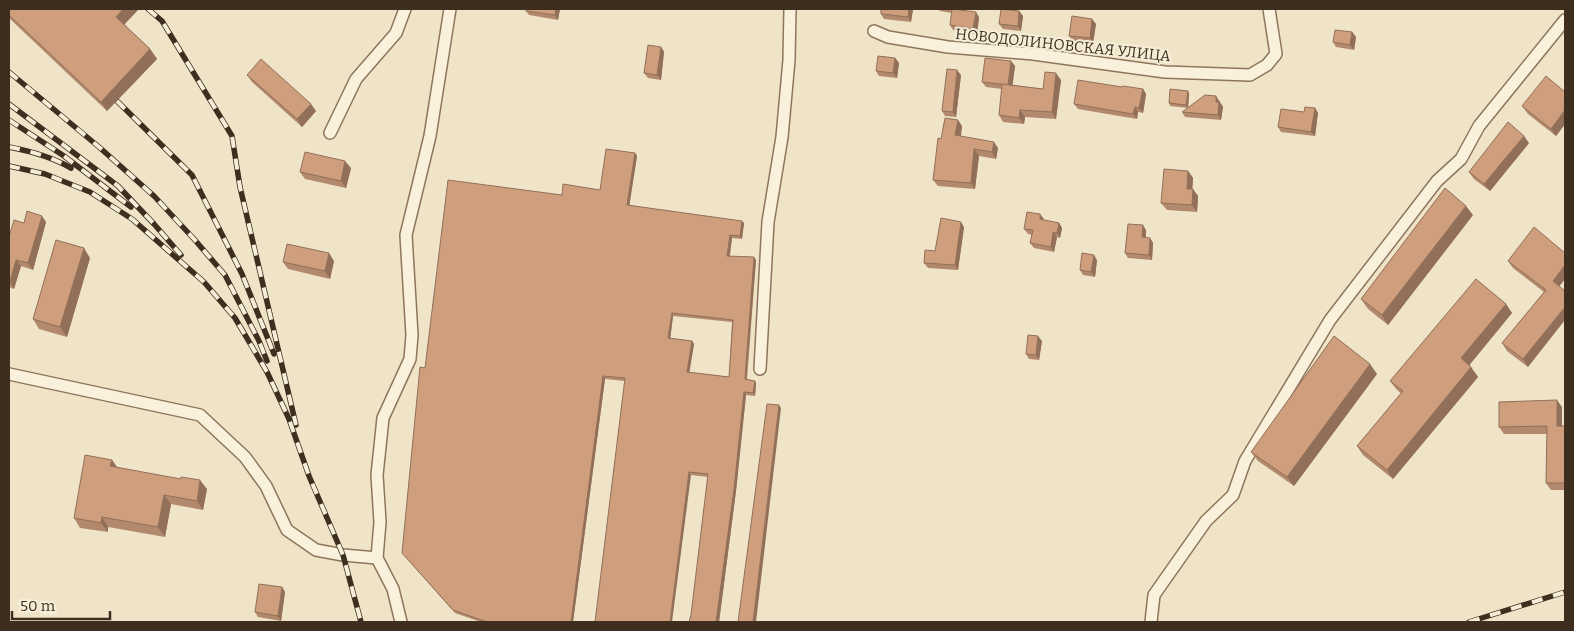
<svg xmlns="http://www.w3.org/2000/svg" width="1574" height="631" viewBox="0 0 1574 631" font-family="Bitter,serif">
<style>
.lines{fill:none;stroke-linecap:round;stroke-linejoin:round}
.minor-casing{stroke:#8d765c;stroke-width:14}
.minor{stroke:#faf1dc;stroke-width:11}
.rail-casing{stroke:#3d2e20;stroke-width:5.5}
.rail{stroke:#f7eed8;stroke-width:4;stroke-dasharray:11;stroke-linecap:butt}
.wall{fill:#b2896c;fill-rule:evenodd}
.shaded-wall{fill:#916f58}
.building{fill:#cf9f7d;stroke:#916f58;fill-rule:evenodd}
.labels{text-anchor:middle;stroke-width:4;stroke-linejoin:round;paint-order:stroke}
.street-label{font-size:15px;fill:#3d2e20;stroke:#f7eed8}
</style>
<rect width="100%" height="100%" fill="#f0e4c8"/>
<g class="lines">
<g class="minor-casing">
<g id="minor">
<polyline points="874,31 888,37 948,47 1033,54 1165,72 1250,75 1267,65 1276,54 1269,9"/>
<polyline points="330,133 356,79 396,33 405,9"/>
<polyline points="760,369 768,222 782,137 789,60 790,9"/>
<polyline points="9,374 200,415 245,457 266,486 287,530 316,550 343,555 377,558"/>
<polyline points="401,622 393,589 377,558 380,522 377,475 383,418 410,359 412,335 406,235 430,136 450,9"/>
<polyline points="1151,622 1154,595 1206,521 1233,495 1245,461 1330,320 1437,181 1461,159 1479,126 1565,20"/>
</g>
</g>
<use href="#minor" class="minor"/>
<g class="rail-casing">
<g id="rail">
<polyline points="148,9 162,21 232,136 240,187 296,425"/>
<polyline points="9,72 99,147 154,196 194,239 225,275 259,341 267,361"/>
<polyline points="117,101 192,175 242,274 274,354"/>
<polyline points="9,104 118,186 154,224 181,255"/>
<polyline points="9,120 64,156 131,207"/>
<path d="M9,147C30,151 52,157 71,168"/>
<polyline points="9,166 45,174 90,192 132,219 204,282 235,318 267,372 289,419 309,476 343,555 361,622"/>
<polyline points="1469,622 1565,592"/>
</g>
</g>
<use href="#rail" class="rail"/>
</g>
<g class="wall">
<polygon points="9,9 124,24 150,49 157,59 107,111 9,18"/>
<polygon points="560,9 558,20 529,15 526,11"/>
<polygon points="881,9 913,9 911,22 884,19 881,14"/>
<polygon points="938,9 952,9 979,17 977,34 953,30 950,25 952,13 940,11"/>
<polygon points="1019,11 1023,16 1021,31 1003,29 999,24"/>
<polygon points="1092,19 1096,24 1093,43 1073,41 1069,36"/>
<polygon points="1352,32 1356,37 1354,50 1336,47 1333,42"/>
<polygon points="661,47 664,52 661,80 648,78 644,73"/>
<polygon points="895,58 899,63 897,78 879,76 876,71"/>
<polygon points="1011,61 1015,66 1012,85 1043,89 1061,80 1056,119 1025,117 1024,124 1003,122 999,115 1002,89 986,87 982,82"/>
<polygon points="247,75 316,111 302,127 252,82"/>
<polygon points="961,75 956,117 945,116 942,111"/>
<polygon points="1122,87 1143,89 1146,94 1143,113 1138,112 1137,119 1078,109 1074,104"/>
<polygon points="1188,91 1189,94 1188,108 1170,106 1169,103"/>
<polygon points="1565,92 1565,124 1556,136 1528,114 1522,106"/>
<polygon points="1220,101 1220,102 1223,107 1221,120 1185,117 1182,112"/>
<polygon points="1315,108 1318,113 1315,136 1281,132 1278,127 1304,112"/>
<polygon points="962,126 961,136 998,148 996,159 979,156 975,189 938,186 933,180 941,139"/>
<polygon points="1529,143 1490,191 1474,179 1469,172"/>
<path d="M635,153L637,156L629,205L744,223L742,239L732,238L730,256L756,260L747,380L756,383L755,396L746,395L736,491L719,622H689L691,615L708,477L691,475L625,381L605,379L573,622H481L455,613L402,553L425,368L562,195L600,190ZM673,316L732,322L729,377L689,372L694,344L692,341L670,338Z"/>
<polygon points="351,168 346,188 305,179 300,172"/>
<polygon points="1188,171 1193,178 1192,189 1198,196 1197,212 1167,210 1161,203"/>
<polygon points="1040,214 1044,220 1059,223 1062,228 1060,238 1057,237 1054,252 1034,248 1030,243 1032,235 1028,234 1024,229"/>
<polygon points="1473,215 1388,325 1368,309 1361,299"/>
<polygon points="46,222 33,270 21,266 14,289 9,287 9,237 24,223"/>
<polygon points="964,227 958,270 928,268 924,263"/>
<polygon points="1146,230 1146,238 1150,238 1153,243 1152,260 1128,258 1125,253"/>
<polygon points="1565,253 1565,279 1559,286 1528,367 1507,351 1502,343 1544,292 1513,268 1508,261"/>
<polygon points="90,258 67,337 39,329 33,319"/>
<polygon points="1097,260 1095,277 1083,275 1080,270"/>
<polygon points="334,261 330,279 288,269 283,262"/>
<polygon points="1506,304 1512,313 1469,365 1478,377 1393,479 1363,455 1357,446 1401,393 1397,390 1390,381"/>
<polygon points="1042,341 1039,360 1029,359 1026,354"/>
<polygon points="1377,374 1294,486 1258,461 1251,452"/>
<polygon points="1562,407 1562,426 1565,426 1565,490 1551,490 1546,483 1547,434 1504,434 1499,427"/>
<polygon points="112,460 117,467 207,489 203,510 171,504 165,537 108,527 108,532 80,528 74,518"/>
<polygon points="282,587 285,592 281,621 258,617 255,612"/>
</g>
<g class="shaded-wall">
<polygon points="123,9 139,9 123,26 116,17"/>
<polygon points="556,9 560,9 558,20 555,15"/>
<polygon points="909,9 913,9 911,22 908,17"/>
<polygon points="1019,11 1023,16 1021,31 1018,26"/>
<polygon points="976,12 979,17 977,34 973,29"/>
<polygon points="1092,19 1096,24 1093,43 1090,38"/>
<polygon points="1352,32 1356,37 1354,50 1350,45"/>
<polygon points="661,47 664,52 661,80 657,75"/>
<polygon points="150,49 157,59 107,111 101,102"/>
<polygon points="895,58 899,63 897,78 893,73"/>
<polygon points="1011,61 1015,66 1012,90 1008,85"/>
<polygon points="957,70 961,75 956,117 953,112"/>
<polygon points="1056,73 1061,80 1056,119 1052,112"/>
<polygon points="1143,89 1146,94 1143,113 1139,108"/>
<polygon points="1188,91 1189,94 1188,108 1186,105"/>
<polygon points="1216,96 1223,107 1221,120 1218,115 1216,102"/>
<polygon points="311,104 316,111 302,127 297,119"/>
<polygon points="1135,107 1138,112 1137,119 1133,114"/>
<polygon points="1315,108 1318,113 1315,136 1311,132"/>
<polygon points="1020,110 1025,117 1024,124 1019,118"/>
<polygon points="1565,110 1565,124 1556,136 1551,129"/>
<polygon points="958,120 962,126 960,141 955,135"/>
<polygon points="1524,136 1529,143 1490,191 1484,184"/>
<polygon points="994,142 998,148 996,159 992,152"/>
<polygon points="974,149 979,156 975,189 971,183"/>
<polygon points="635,153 637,156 629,208 627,205"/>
<polygon points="345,161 351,168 346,188 341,181"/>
<polygon points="1188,171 1193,178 1192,196 1187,189"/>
<polygon points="1193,189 1198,196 1197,212 1192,205"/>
<polygon points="1466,206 1473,215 1388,325 1382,315"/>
<polygon points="1040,214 1044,219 1043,224 1040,219"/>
<polygon points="42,216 46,222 33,270 28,263"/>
<polygon points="742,221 744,223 742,239 740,236"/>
<polygon points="961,222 964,227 958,270 955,265"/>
<polygon points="1059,223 1062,228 1060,238 1057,233"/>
<polygon points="1143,225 1146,230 1145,242 1142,237"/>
<polygon points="1053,232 1057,237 1054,252 1051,247"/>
<polygon points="730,235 732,238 729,258 727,256"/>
<polygon points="1150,238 1153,243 1152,260 1149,255"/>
<polygon points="84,248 90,258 67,337 60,327"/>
<polygon points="329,253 334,261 330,279 325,271"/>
<polygon points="1094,255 1097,260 1095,277 1091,272"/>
<polygon points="754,257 756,260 746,382 745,379"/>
<polygon points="16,260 21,266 14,289 10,282"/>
<polygon points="1565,265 1565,279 1558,288 1553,281"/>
<polygon points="1506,304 1512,313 1467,368 1461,358"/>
<polygon points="1565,307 1565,320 1528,367 1523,359"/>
<polygon points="672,313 673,316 670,341 668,338"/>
<polygon points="1038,336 1042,341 1039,360 1036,355"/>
<polygon points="692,341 694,344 689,375 687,372"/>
<polygon points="1370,364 1377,374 1294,486 1287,477"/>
<polygon points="1471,367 1478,377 1393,479 1387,470"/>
<polygon points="603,376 605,379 573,622 571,622"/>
<polygon points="755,381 756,383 755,396 753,393"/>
<polygon points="744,392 746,395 736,491 719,622 716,622"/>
<polygon points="1557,400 1562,407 1562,433 1557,426"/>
<polygon points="779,405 781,408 756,622 753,622"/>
<polygon points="112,460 118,469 110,466"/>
<polygon points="689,472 691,475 672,622 670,622"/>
<polygon points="200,480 207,489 203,510 197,501"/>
<polygon points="164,495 171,504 165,537 158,527"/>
<polygon points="102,517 108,527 108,532 101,523"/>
<polygon points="282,587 285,592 281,621 278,616"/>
</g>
<g class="building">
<polygon points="9,9 123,9 116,17 150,49 101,102 9,15"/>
<polygon points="526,9 556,9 555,15 526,11"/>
<polygon points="881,9 909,9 908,17 881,14"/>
<polygon points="952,9 976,12 973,29 950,25"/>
<polygon points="1001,9 1019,11 1018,26 999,24"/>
<polygon points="1072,16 1092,19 1090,38 1069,36"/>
<polygon points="1335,30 1352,32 1350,45 1333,42"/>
<polygon points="648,45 661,47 657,75 644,73"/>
<polygon points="878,56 895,58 893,73 876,71"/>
<polygon points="985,58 1011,61 1008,85 982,82"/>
<polygon points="261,59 311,104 297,119 247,75"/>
<polygon points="947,69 957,70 953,112 942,111"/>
<polygon points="1045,72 1056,73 1052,112 1020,110 1019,118 999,115 1002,84 1043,89"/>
<polygon points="1546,76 1565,92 1565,110 1551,129 1522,106"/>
<polygon points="1078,80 1122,87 1123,86 1143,89 1139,108 1135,107 1133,114 1074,104"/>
<polygon points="1170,89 1188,91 1186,105 1169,103"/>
<polygon points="1205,95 1216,96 1216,102 1219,102 1218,115 1182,112"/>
<polygon points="1305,107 1315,108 1311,132 1278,127 1281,109 1304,112"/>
<polygon points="945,118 958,120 955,135 994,142 992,152 974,149 971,183 933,180 938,138 941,139"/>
<polygon points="1508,122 1524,136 1484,184 1469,172"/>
<path d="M606,149L635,153L627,205L742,221L740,236L730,235L727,256L754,257L745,379L755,381L753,393L744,392L734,489L716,622H689L691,615L708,474L689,472L670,622H595L625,378L603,376L571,622H487L453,610L402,553L420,367L425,368L448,180L562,195L563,184L600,190ZM672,313L733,320L729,377L687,372L692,341L668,338Z"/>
<polygon points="305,152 345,161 341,181 300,172"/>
<polygon points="1164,169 1188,171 1187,189 1193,189 1192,205 1161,203"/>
<polygon points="1445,188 1466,206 1382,315 1361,299"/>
<polygon points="27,211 42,216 28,263 16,260 10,282 9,282 9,237 14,220 24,223"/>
<polygon points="1027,212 1040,214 1040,219 1059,223 1057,233 1053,232 1051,247 1030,243 1033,230 1024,229"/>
<polygon points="941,218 961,222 955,265 924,263 925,250 935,251"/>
<polygon points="1128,224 1143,225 1142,237 1150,238 1149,255 1125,253"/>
<polygon points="1534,227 1565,253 1565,265 1553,281 1565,291 1565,307 1523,359 1502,343 1546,290 1508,261"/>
<polygon points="56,240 84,248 60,327 33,319"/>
<polygon points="287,244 329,253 325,271 283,262"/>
<polygon points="1082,253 1094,255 1091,272 1080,270"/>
<polygon points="1476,279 1506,304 1461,358 1471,367 1387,470 1357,446 1403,391 1390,381"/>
<polygon points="1028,335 1038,336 1036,355 1026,354"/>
<polygon points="1334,336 1370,364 1287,477 1251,452"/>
<polygon points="1557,400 1557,426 1565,426 1565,483 1546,483 1547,426 1499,427 1499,402"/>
<polygon points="767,404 779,405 753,622 738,622"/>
<polygon points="85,455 112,460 110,466 181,479 181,477 200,480 197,501 164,495 158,527 102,517 101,523 74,518"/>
<polygon points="259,584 282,587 278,616 255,612"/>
</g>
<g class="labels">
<g class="street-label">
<text transform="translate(1063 45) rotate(6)" y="5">НОВОДОЛИНОВСКАЯ УЛИЦА</text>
</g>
</g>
<rect width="1574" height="631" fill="none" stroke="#3d2e20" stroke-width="20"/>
<path d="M12 611v8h98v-8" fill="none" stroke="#3d2e20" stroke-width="2.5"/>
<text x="20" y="611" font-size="15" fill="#3d2e20" stroke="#f7eed8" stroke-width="4" paint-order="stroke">50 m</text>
</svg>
